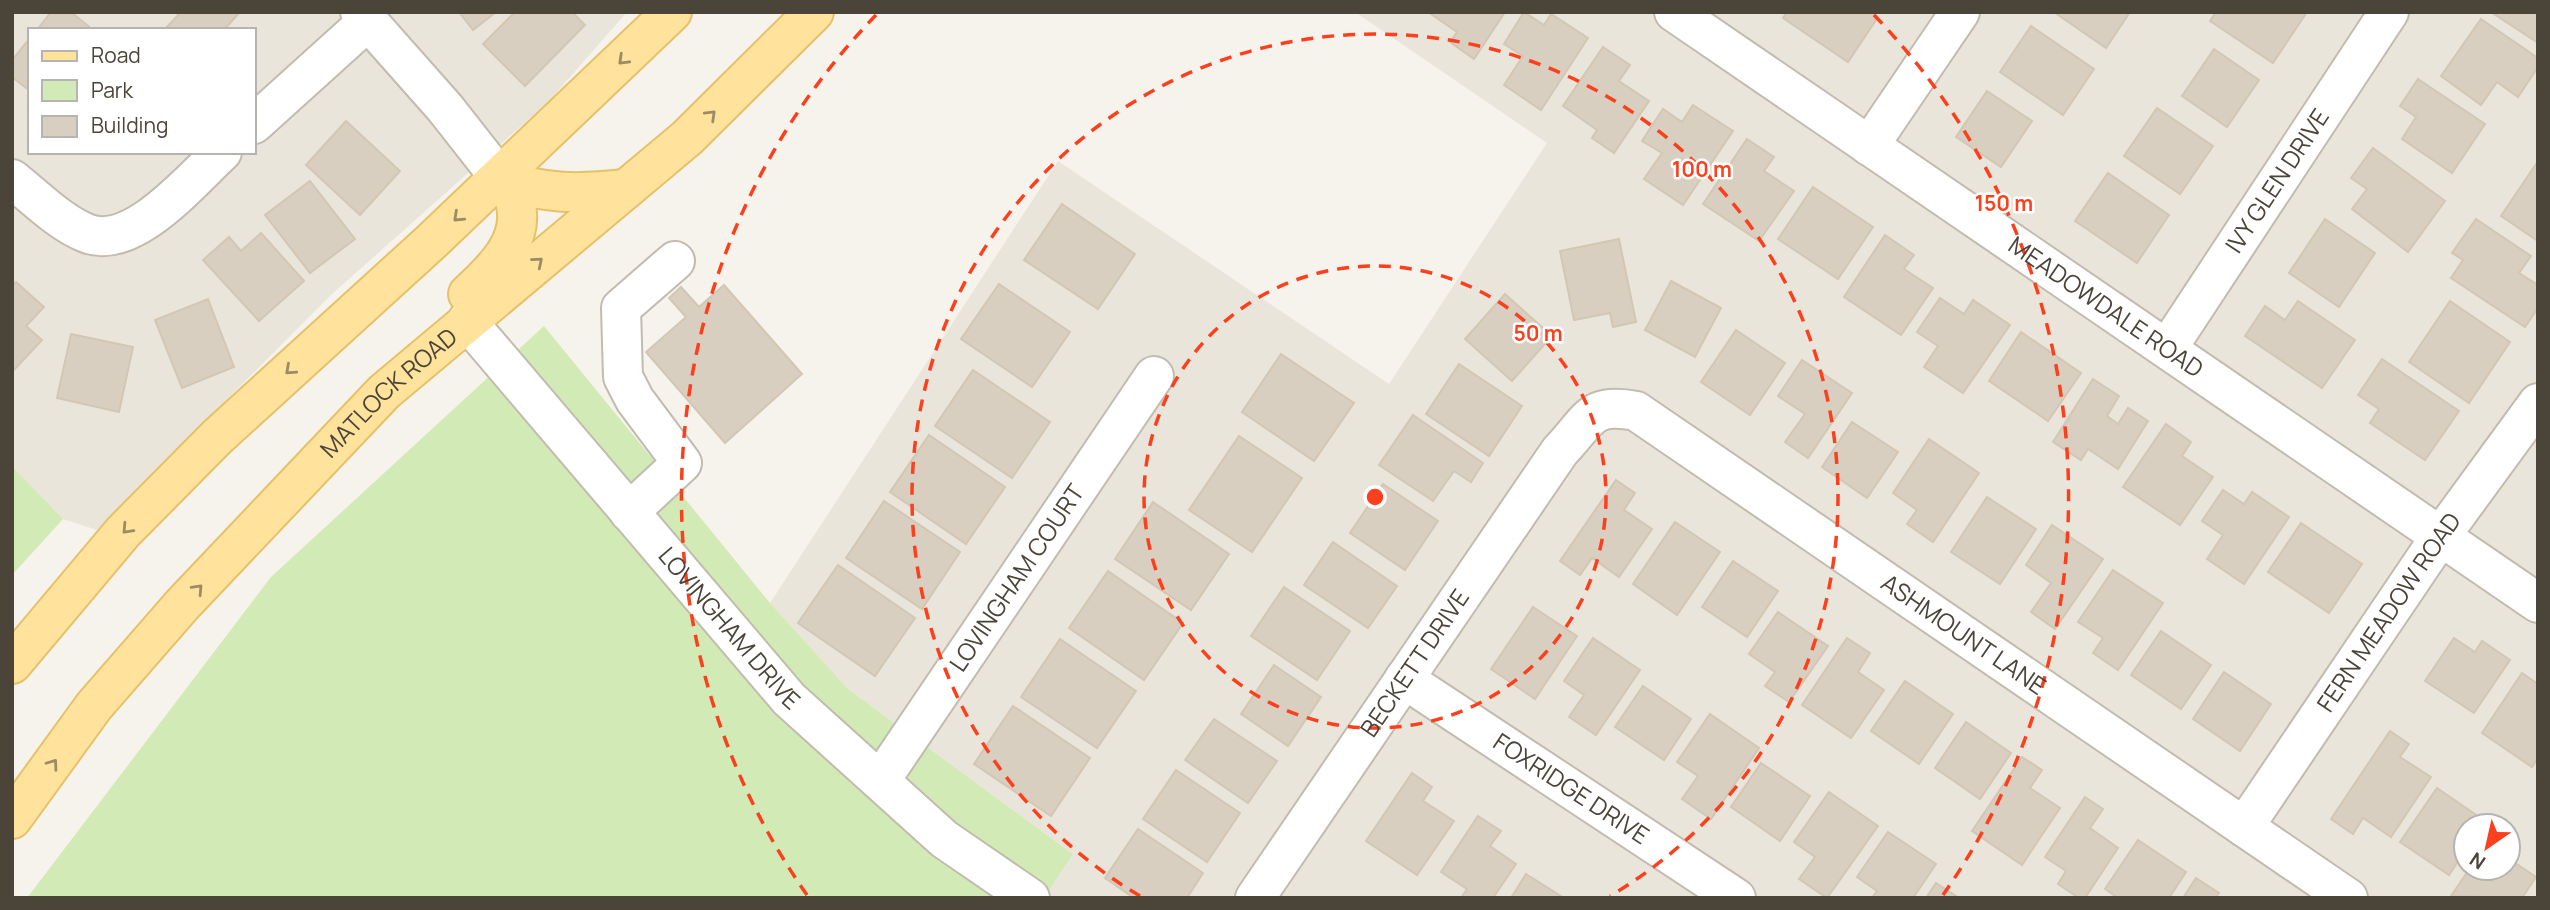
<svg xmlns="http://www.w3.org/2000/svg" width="2550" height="910" viewBox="0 0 2550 910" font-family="Manrope,sans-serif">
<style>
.residential{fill:#eae5da;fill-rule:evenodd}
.green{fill:#d2eab5}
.building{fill:#d8cfc1;stroke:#d3c7b4;stroke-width:2}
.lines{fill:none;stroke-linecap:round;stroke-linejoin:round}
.minor-casing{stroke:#c2bbae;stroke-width:42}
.major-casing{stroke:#e6c16a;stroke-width:42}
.minor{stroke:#fff;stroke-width:38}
.major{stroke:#ffe39c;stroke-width:38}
.oneway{stroke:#9c8c66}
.ring{fill:none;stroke:#fc3f1d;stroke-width:3.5;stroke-dasharray:12 9}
.labels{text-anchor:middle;stroke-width:5;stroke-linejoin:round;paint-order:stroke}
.street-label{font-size:24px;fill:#4b4439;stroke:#fff}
.centre{fill:#fc3f1d;stroke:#fff;stroke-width:3.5}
.ring-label{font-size:21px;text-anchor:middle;font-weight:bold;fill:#fc3f1d;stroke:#fff;stroke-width:5;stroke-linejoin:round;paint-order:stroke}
</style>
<rect width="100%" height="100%" fill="#f6f3ec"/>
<g class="residential">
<path d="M12,12H627L549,101L332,294L97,530L63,519L12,466ZM30,30H254V152H30Z"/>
<path d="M1355,12H2538V898H1044L1073,854L848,689L770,603L1058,161L1389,384L1547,143ZM2466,826H2508V868H2466Z"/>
</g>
<g class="green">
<polygon points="544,326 770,603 848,689 1073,854 1044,898 27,898 271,577"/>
<polygon points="12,466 63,519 12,575"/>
</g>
<g class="building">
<polygon points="51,12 71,12 93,30 37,30"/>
<polygon points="181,12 240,12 224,30 164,30"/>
<polygon points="459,12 496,12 473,30"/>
<polygon points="515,12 572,12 585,25 525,86 483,44"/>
<polygon points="1428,12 1505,12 1474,59 1450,42 1457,32"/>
<polygon points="1524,12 1544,25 1551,14 1588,38 1541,110 1504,85 1523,56 1504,44"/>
<polygon points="1787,12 1871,12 1878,17 1848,62 1783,18"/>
<polygon points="2054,12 2130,12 2106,48"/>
<polygon points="2216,12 2307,12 2273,63 2210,21"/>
<polygon points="2491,12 2538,12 2538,43"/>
<polygon points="2481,19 2538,58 2538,67 2518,97 2497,82 2481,105 2441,76"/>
<polygon points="2031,26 2094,69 2063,115 2000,72"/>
<polygon points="30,38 30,91 12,77 12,60"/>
<polygon points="1603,47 1630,65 1619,81 1649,101 1614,153 1592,138 1597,130 1563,106"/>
<polygon points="2214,49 2259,80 2227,127 2182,96"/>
<polygon points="2418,79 2485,124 2452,173 2402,139 2416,117 2400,106"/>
<polygon points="1987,91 2032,121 2001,167 1956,137"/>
<polygon points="1693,105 1733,131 1683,205 1644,179 1662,153 1642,141 1663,109 1682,122"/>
<polygon points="2157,108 2213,146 2180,194 2124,156"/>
<polygon points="346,121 400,171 360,215 306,165"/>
<polygon points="1747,139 1774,157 1764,171 1794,191 1759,241 1703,204"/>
<polygon points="2373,148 2445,201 2408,252 2352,209 2367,189 2351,178"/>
<polygon points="2536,164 2538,165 2538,241 2501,216"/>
<polygon points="2108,173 2169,215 2137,263 2075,221"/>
<polygon points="310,181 355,239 310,273 265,215"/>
<polygon points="1813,187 1873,227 1838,279 1778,239"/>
<polygon points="1062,204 1135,254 1098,309 1024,260"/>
<polygon points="2325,219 2375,253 2339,307 2289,273"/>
<polygon points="2476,219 2531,256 2519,273 2538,285 2538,308 2525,327 2451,278 2463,260 2452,253"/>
<polygon points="261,233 304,281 259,321 203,260 229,237 241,251"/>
<polygon points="1885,235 1914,255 1904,269 1933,288 1901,335 1844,297"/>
<polygon points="1619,239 1636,322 1613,327 1610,313 1574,320 1560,251"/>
<polygon points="1671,281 1721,308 1695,357 1645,330"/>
<polygon points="16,282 44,307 26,326 42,340 12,372 12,286"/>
<polygon points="999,284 1070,332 1032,387 961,339"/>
<polygon points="724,285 802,374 725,443 646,352 686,317 669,298 681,287 699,307"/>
<polygon points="1505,294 1552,336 1512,381 1465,339"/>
<polygon points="1940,298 1964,314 1973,300 2010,325 1963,393 1924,367 1938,346 1917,332"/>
<polygon points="208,299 234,367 182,388 155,320"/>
<polygon points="2298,301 2355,340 2322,388 2245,336 2265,306 2285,320"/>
<polygon points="2450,301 2510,342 2469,403 2409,362"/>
<polygon points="1736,330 1785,363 1750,415 1701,382"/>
<polygon points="2021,332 2081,373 2048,421 1989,381"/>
<polygon points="71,334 133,347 119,412 57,398"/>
<polygon points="1281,354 1354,403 1314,461 1242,412"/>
<polygon points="2382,359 2459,411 2425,460 2370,423 2379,409 2358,395"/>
<polygon points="1802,360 1852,393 1808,458 1785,442 1805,414 1778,396"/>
<polygon points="1459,364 1522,406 1489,456 1426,414"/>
<polygon points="973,370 1050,422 1012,478 935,426"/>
<polygon points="2093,379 2119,396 2107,416 2118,424 2128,408 2148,421 2118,469 2088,449 2081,460 2053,442"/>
<polygon points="1413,415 1483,463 1471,482 1454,471 1433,501 1379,465"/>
<polygon points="1852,422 1898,452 1867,498 1822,467"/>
<polygon points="2166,424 2191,442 2182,456 2213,477 2180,525 2123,487"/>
<polygon points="929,435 1005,487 966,544 890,492"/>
<polygon points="1239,436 1302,478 1252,552 1189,510"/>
<polygon points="1929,439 1979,473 1933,542 1907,524 1917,510 1893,493"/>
<polygon points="1616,480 1635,493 1624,510 1652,529 1619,577 1592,558 1580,575 1560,561"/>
<polygon points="1383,484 1438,521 1405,570 1350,533"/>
<polygon points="2223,490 2244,504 2252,492 2289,517 2244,584 2207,559 2223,535 2202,521"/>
<polygon points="1987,497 2036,529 2000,584 1951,552"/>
<polygon points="884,501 960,552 922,609 846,558"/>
<polygon points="1153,502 1229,554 1191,610 1115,559"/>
<polygon points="1675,522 1720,552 1677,615 1633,584"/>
<polygon points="2301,523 2362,564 2329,613 2268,572"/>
<polygon points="2052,525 2103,559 2055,629 2031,612 2051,583 2026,565"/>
<polygon points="1333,542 1397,586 1368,628 1304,585"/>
<polygon points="1733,561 1778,591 1747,637 1702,607"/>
<polygon points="838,565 915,618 875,676 798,623"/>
<polygon points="2113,570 2163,603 2118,670 2093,653 2103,638 2078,622"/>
<polygon points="1108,571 1183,623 1144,680 1069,628"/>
<polygon points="1284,587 1350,631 1317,680 1251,636"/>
<polygon points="1533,607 1577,636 1535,699 1491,669"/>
<polygon points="1778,612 1828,646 1789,702 1765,686 1775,672 1749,654"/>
<polygon points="2161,631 2211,665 2181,709 2131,675"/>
<polygon points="1593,638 1640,670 1596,735 1569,717 1584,695 1564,681"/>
<polygon points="1847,638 1870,653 1858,672 1884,690 1851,738 1802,705"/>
<polygon points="2454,638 2475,652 2482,641 2510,660 2474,713 2425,681"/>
<polygon points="1060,639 1136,691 1097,748 1021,697"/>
<polygon points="1274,665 1321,697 1288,746 1241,714"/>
<polygon points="2224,672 2271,704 2240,751 2193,719"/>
<polygon points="2522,673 2538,684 2538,758 2532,767 2482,733"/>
<polygon points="1905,681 1953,714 1919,764 1871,731"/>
<polygon points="1643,686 1691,719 1664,760 1615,727"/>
<polygon points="1013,706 1090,758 1051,816 974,764"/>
<polygon points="1710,714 1759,748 1711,819 1682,799 1698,776 1677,762"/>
<polygon points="1214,719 1277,761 1248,803 1185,760"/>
<polygon points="1966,722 2011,753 1980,799 1935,768"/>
<polygon points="2390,731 2409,744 2400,757 2431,777 2391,837 2363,818 2353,834 2331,819"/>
<polygon points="2022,757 2042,770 2030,788 2060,808 2022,865 1972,831"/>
<polygon points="1761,763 1810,796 1780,841 1731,807"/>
<polygon points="1176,770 1240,813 1207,862 1143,819"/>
<polygon points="1412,773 1432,787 1423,801 1454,821 1417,875 1366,841"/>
<polygon points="2437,788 2485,821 2482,826 2466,826 2466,849 2449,875 2400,842"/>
<polygon points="1829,792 1878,826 1827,898 1799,879 1815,857 1794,842"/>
<polygon points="2085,797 2103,809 2090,828 2118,848 2085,898 2079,898 2058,884 2066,871 2045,857"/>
<polygon points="1478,816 1501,831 1490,846 1516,864 1493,898 1461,898 1467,889 1441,872"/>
<polygon points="1138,829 1203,873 1187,898 1134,898 1105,878"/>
<polygon points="1888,832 1936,864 1913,898 1872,898 1877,891 1857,877"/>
<polygon points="2138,840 2186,872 2169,898 2118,898 2105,889"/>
<polygon points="2508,858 2536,877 2522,898 2451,896 2470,868 2508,868"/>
<polygon points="1526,874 1564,898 1511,898"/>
<polygon points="2196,878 2219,893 2215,898 2183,898"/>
<polygon points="1936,883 1959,898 1926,898"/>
</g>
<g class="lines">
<g class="minor-casing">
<g id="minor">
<polyline points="360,12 445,108 500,178"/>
<path id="s1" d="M1674,12L2538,603"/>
<polyline points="254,124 368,21"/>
<polyline points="1869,146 1960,12"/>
<path d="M12,179C35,197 59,222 86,233C132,252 190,181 222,152"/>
<path id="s2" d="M467,321L789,699L944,839L1030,898"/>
<path id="s3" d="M2167,349L2389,12"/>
<polyline points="629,512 682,463 635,400 623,377 621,308 675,261"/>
<path id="s4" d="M1404,679L1736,898"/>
<path id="s5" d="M880,781L1154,376"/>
<path id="s6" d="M2244,827L2440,537L2538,403"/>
<path id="s7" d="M1255,898L1560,451C1590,420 1589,402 1636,411L2348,898"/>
</g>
</g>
<g class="major-casing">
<g id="major">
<path d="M500,178C543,195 580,194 626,189"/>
<path d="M468,294C494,270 526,240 515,201C513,193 504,184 500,178"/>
<polyline points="12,664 123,532 217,437 432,241 672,12"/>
<path id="s8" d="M12,819L94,706L182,605L384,392L687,138L814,12"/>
</g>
</g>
<use href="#minor" class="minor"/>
<use href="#major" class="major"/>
</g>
<defs><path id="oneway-chevron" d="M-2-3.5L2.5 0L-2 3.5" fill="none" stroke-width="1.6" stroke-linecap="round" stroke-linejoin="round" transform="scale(1.75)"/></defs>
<g class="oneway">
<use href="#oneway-chevron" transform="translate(623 60) rotate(136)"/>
<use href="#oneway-chevron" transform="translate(711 115) rotate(-44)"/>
<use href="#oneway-chevron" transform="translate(458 217) rotate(137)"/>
<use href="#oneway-chevron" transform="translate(538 262) rotate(-40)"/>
<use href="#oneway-chevron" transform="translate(290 370) rotate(138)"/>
<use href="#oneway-chevron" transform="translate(127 529) rotate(133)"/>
<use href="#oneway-chevron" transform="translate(198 589) rotate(-47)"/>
<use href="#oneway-chevron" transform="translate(53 764) rotate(-54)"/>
</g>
<g class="ring">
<circle cx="1375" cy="497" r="231"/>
<path d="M1140 896A463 463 0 1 1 1610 896"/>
<path d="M807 895A694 694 0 0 1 876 15M1874 15A694 694 0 0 1 1943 895"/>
</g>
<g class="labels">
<g class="street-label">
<text dy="8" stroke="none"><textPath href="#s3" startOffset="201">IVY GLEN DRIVE</textPath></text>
<text dy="8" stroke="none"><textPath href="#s1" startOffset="523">MEADOWDALE ROAD</textPath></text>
<text dy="8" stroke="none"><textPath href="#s8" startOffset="570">MATLOCK ROAD</textPath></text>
<text dy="8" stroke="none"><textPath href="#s5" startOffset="245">LOVINGHAM COURT</textPath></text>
<text dy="8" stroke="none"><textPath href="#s6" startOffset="259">FERN MEADOW ROAD</textPath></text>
<text dy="8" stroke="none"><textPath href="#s2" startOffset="404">LOVINGHAM DRIVE</textPath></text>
<text dy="8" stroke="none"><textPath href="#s7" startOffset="1031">ASHMOUNT LANE</textPath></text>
<text dy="8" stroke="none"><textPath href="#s7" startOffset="284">BECKETT DRIVE</textPath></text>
<text dy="8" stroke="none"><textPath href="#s4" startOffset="200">FOXRIDGE DRIVE</textPath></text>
</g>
</g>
<circle cx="1375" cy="497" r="10" class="centre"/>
<g class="ring-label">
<text x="1702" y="177">100 m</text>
<text x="2004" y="211">150 m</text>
<text x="1538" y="341">50 m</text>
</g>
<rect width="2550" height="910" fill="none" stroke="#4b4439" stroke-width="28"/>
<rect x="28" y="28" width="228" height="126" fill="#ffffff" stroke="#b7b4b0" stroke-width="2"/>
<rect x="42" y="51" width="35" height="10" fill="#ffe39c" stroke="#b7b4b0" stroke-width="2"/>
<text x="91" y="63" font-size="21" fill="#4b4439">Road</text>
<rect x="42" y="80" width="35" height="21" fill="#d2eab5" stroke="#b7b4b0" stroke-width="2"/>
<text x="91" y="98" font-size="21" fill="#4b4439">Park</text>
<rect x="42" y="116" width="35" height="21" fill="#d8cfc1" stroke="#b7b4b0" stroke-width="2"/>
<text x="91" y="133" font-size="21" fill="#4b4439">Building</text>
<g transform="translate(2487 847) rotate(214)"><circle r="33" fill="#ffffff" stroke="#b7b4b0" stroke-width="2"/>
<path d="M0-5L12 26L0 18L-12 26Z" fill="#fc3f1d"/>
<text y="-10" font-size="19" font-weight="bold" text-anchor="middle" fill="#4b4439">N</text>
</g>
</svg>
